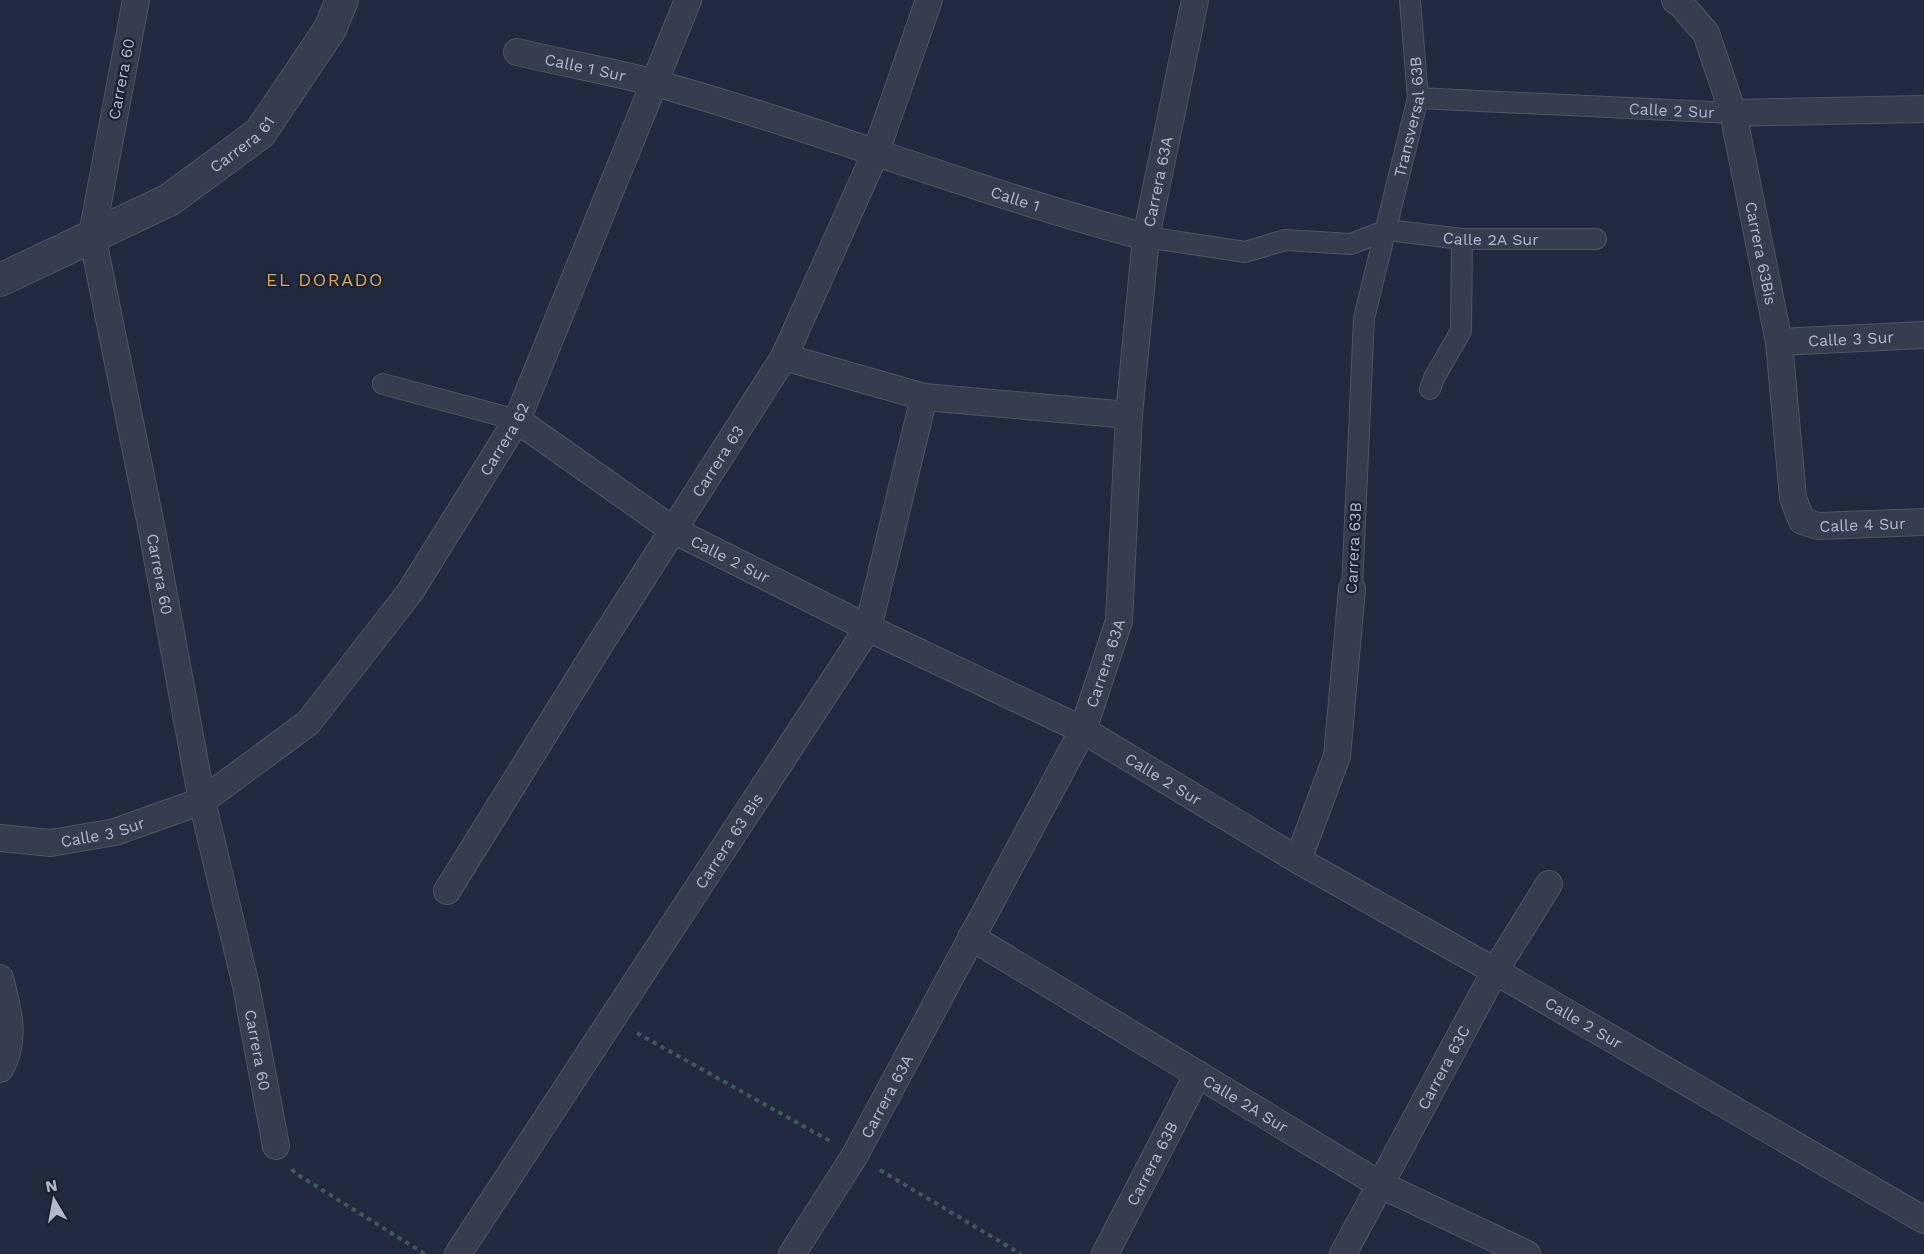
<svg xmlns="http://www.w3.org/2000/svg" width="1924" height="1254" viewBox="0 0 1924 1254" font-family="'Work Sans',sans-serif">
<style>
.lines{fill:none;stroke-linecap:round;stroke-linejoin:round}
.pedestrian-casing{stroke:#4e5567;stroke-width:22}
.minor-casing{stroke:#4e5567;stroke-width:28}
.tertiary-casing{stroke:#4e5567;stroke-width:34}
.path{stroke:#42565d;stroke-width:4;stroke-dasharray:4.5 4.5;stroke-linecap:butt}
.pedestrian{stroke:#363d4f;stroke-width:20}
.minor{stroke:#363d4f;stroke-width:26}
.tertiary{stroke:#363d4f;stroke-width:32}
.labels{text-anchor:middle;stroke-width:4.5;stroke-linejoin:round;paint-order:stroke}
.street-label{font-size:16px;fill:#b2b8ca;stroke:#1b2234}
.neighbourhood-label{font-size:18px;letter-spacing:1.5px;fill:#dca45b;stroke:#1b2234}
</style>
<rect width="100%" height="100%" fill="#222a3f"/>
<g class="lines">
<g class="pedestrian-casing">
<g id="pedestrian">
<path id="s1" d="M1418,98L1733,113"/>
<path id="s2" d="M1146,237L1245,252L1285,240L1351,244L1387,230L1462,239H1596"/>
<polyline points="383,384 517,420"/>
<polyline points="1430,389 1434,378 1461,331 1462,239"/>
<path id="s3" d="M1352,589L1364,318L1418,98L1410,0"/>
</g>
</g>
<g class="minor-casing">
<g id="minor">
<path id="s4" d="M136,0L92,235L152,530L202,801L246,986L276,1146"/>
<path id="s5" d="M1675,0L1681,4L1706,33L1733,113L1779,342L1793,498L1802,521L1818,526L1924,522"/>
<path id="s6" d="M517,52C563,63 609,71 655,83C820,129 980,193 1146,237"/>
<polyline points="1733,113 1924,109"/>
<path id="s7" d="M1779,342L1924,335"/>
<polyline points="784,357 924,397 1129,415"/>
<path id="s8" d="M517,420L673,530L868,628L1083,730L1298,860L1495,971L1924,1220"/>
<path id="s9" d="M0,838L51,843L115,832L202,801L308,723L410,592L517,420L688,0"/>
<polyline points="1298,860 1337,756 1352,589"/>
<path id="s10" d="M447,891L599,646L784,357L876,152L929,0"/>
<path id="s11" d="M971,937L1379,1184L1527,1254"/>
<path d="M0,978C8,1009 17,1040 0,1069"/>
<path id="s12" d="M458,1254L868,628L924,397"/>
<path id="s13" d="M792,1254L855,1155L1083,730L1119,621L1129,415L1146,237L1195,0"/>
<path id="s14" d="M1105,1254L1198,1074"/>
<path id="s15" d="M1343,1254L1495,971L1549,884"/>
</g>
</g>
<g class="tertiary-casing">
<g id="tertiary">
<path id="s16" d="M0,280L169,200L260,133L330,29L342,0"/>
</g>
</g>
<g class="path">
<polyline points="637,1033 830,1141"/>
<polyline points="292,1169 295,1173 425,1254"/>
<polyline points="880,1170 1021,1254"/>
</g>
<use href="#pedestrian" class="pedestrian"/>
<use href="#minor" class="minor"/>
<use href="#tertiary" class="tertiary"/>
</g>
<g class="labels">
<g class="street-label">
<text dy="6" stroke="none"><textPath href="#s6" startOffset="70">Calle 1 Sur</textPath></text>
<text transform="translate(121 79) rotate(-79)" y="6">Carrera 60</text>
<text dy="6" stroke="none"><textPath href="#s1" startOffset="254">Calle 2 Sur</textPath></text>
<text dy="6" stroke="none"><textPath href="#s3" startOffset="478">Transversal 63B</textPath></text>
<text dy="6" stroke="none"><textPath href="#s16" startOffset="279">Carrera 61</textPath></text>
<text dy="6" stroke="none"><textPath href="#s13" startOffset="1156">Carrera 63A</textPath></text>
<text dy="6" stroke="none"><textPath href="#s6" startOffset="520">Calle 1</textPath></text>
<text dy="6" stroke="none"><textPath href="#s2" startOffset="351">Calle 2A Sur</textPath></text>
<text dy="6" stroke="none"><textPath href="#s5" startOffset="273">Carrera 63Bis</textPath></text>
<text dy="6" stroke="none"><textPath href="#s7" startOffset="72">Calle 3 Sur</textPath></text>
<text dy="6" stroke="none"><textPath href="#s9" startOffset="686">Carrera 62</textPath></text>
<text dy="6" stroke="none"><textPath href="#s10" startOffset="508">Carrera 63</textPath></text>
<text dy="6" stroke="none"><textPath href="#s5" startOffset="606">Calle 4 Sur</textPath></text>
<text transform="translate(1353 548) rotate(-87)" y="6">Carrera 63B</text>
<text dy="6" stroke="none"><textPath href="#s8" startOffset="255">Calle 2 Sur</textPath></text>
<text dy="6" stroke="none"><textPath href="#s4" startOffset="585">Carrera 60</textPath></text>
<text dy="6" stroke="none"><textPath href="#s13" startOffset="670">Carrera 63A</textPath></text>
<text dy="6" stroke="none"><textPath href="#s8" startOffset="741">Calle 2 Sur</textPath></text>
<text dy="6" stroke="none"><textPath href="#s9" startOffset="104">Calle 3 Sur</textPath></text>
<text dy="6" stroke="none"><textPath href="#s12" startOffset="494">Carrera 63 Bis</textPath></text>
<text dy="6" stroke="none"><textPath href="#s8" startOffset="1227">Calle 2 Sur</textPath></text>
<text dy="6" stroke="none"><textPath href="#s4" startOffset="1071">Carrera 60</textPath></text>
<text dy="6" stroke="none"><textPath href="#s15" startOffset="212">Carrera 63C</textPath></text>
<text dy="6" stroke="none"><textPath href="#s13" startOffset="184">Carrera 63A</textPath></text>
<text dy="6" stroke="none"><textPath href="#s11" startOffset="321">Calle 2A Sur</textPath></text>
<text dy="6" stroke="none"><textPath href="#s14" startOffset="102">Carrera 63B</textPath></text>
</g>
<g class="neighbourhood-label">
<text x="325" y="286">EL DORADO</text>
</g>
</g>
<g transform="translate(54 1200) rotate(350)" stroke="#1b2234" stroke-width="4.5" paint-order="stroke">
<path d="M0-4.5L10 22L0 15L-10 22Z" fill="#b2b8ca"/>
<text y="-9" font-size="16" font-weight="bold" text-anchor="middle" fill="#b2b8ca">N</text>
</g>
</svg>
